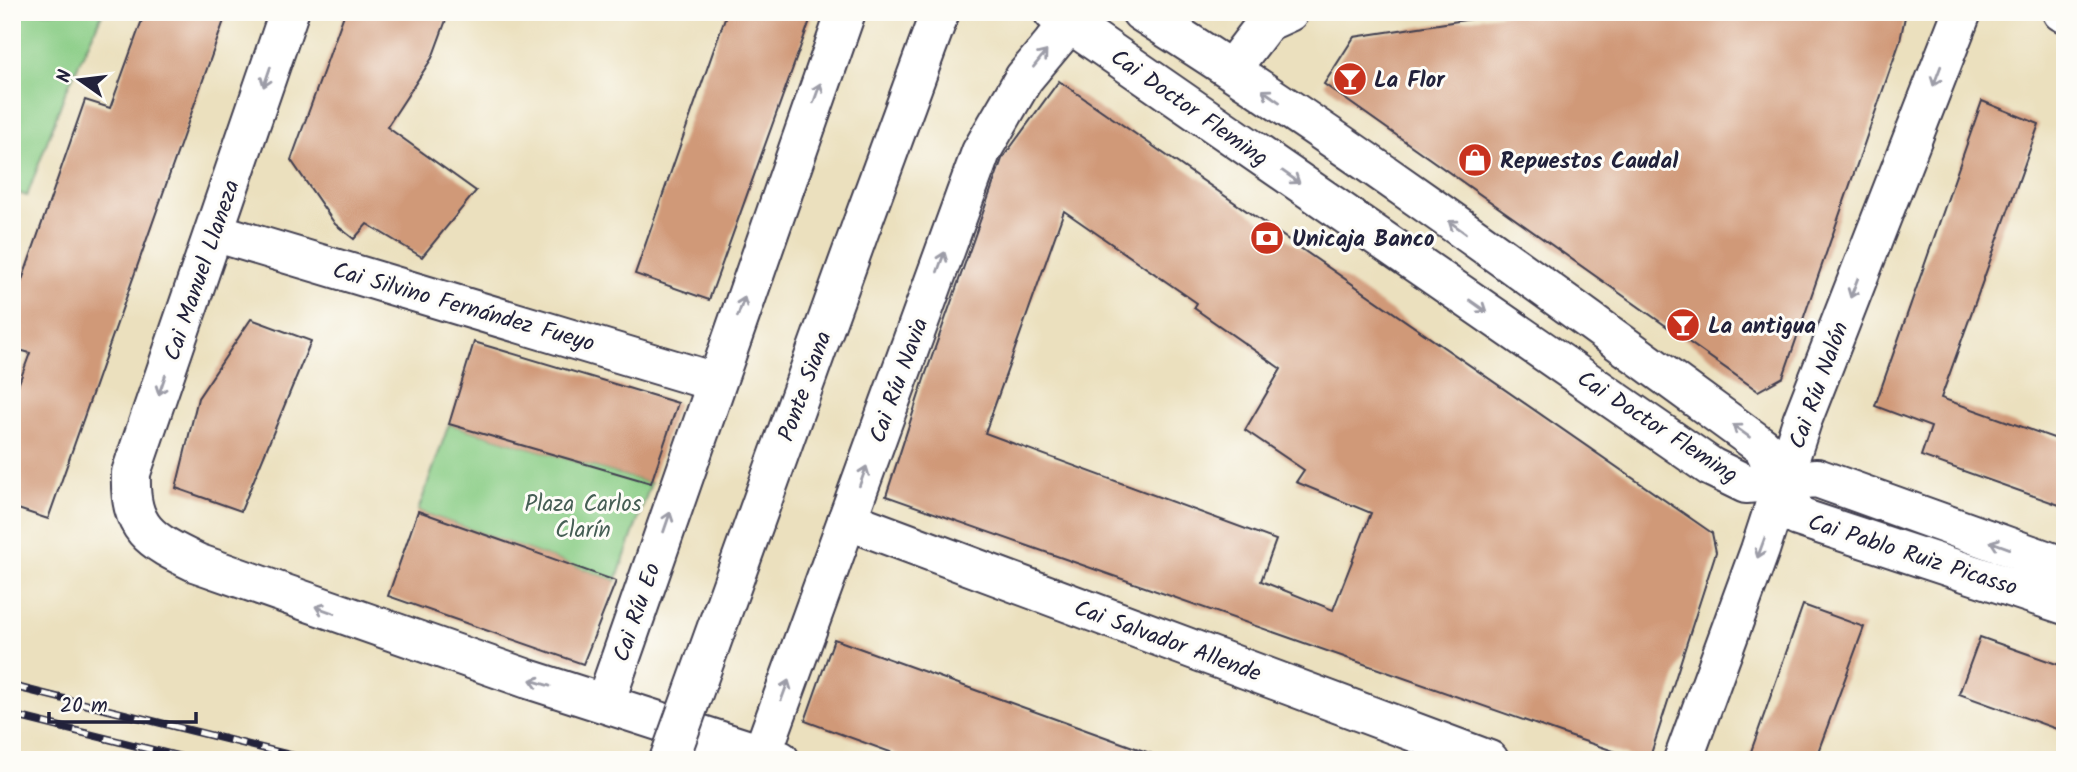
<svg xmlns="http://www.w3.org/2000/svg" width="2077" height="772" viewBox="0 0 2077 772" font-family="Kalam,sans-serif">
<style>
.green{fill:#8acd86;stroke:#567860;stroke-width:2}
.building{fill:#d09978;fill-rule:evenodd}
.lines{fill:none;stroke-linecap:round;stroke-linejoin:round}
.minor-casing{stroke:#403e4f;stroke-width:42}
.minor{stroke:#fff;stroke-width:38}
.rail-casing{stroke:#22223b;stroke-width:8}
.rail{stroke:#fdfcf7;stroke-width:5;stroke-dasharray:16;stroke-linecap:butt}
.minor-bridge-casing{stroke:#403e4f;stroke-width:42;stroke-linecap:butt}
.minor-bridge{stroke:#fff;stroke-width:38}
.oneway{stroke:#9c9ca7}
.labels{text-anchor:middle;stroke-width:6;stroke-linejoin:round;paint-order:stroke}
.poi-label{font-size:23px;font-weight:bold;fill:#22223b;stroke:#fdfcf7;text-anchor:start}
.street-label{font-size:23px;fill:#22223b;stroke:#fdfcf7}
.park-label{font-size:23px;fill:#465e55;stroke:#fdfcf7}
</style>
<rect width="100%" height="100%" fill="#fdfcf7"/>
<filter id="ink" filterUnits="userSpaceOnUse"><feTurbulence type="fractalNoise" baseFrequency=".0143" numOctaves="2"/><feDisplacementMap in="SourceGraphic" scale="14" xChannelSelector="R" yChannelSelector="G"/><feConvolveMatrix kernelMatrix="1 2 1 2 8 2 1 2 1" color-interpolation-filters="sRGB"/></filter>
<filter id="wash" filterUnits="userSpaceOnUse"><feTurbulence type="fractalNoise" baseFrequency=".00686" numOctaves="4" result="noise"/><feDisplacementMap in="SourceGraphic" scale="28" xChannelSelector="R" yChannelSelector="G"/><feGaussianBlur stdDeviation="1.57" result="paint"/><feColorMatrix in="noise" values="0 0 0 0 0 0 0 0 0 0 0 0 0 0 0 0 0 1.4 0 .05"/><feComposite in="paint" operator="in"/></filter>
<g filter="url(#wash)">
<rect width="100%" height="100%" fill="#ebe0be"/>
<g class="green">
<polygon points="12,12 103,12 65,93 27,196 12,191"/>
<polygon points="449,424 651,483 616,581 418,511"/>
</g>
<g id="blocks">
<g class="building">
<polygon points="145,12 227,12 48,519 12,507 12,402 30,353 12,348 12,309 85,100 110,108"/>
<polygon points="345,12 449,12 432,58 387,127 476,191 422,257 367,224 354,239 335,224 291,160"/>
<polygon points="727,12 813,12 709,300 635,274"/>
<polygon points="1517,12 1906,12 1900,41 1783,377 1758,391 1324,84 1354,37"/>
<path d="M1059,81L1712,533L1716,552L1649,760H1640L1569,736L886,496L925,376L1002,159ZM1064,211L1197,303L1194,308L1281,369L1245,430L1304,470L1296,482L1371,513L1333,610L1261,581L1276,540L985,433Z"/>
<polygon points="1982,101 2039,124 1941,398 2065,442 2065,507 1921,456 1931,427 1875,406"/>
<polygon points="251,319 311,341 241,511 176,488 198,398"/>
<polygon points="474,342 678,403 651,483 449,424"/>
<polygon points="418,511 616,581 583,664 388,596"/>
<polygon points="1803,605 1864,627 1815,760 1748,760"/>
<polygon points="1980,637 2065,667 2065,732 1959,694"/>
<polygon points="834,639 1155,755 1154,760 912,760 805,721"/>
</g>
</g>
</g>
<g filter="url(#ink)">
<use href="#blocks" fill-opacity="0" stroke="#403e4f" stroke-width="2"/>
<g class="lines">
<g class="minor-casing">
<g id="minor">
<path d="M289,12L131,473C129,529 149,540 197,563L528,679L780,760"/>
<polyline points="1053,12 1711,467 1746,484 1817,478 2065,567"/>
<path d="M1141,12C1355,147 1559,298 1763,447L1798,517L2065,605"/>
<polyline points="2062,12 2065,13"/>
<polyline points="1231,69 1267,22 1289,12"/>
<polyline points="862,224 940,12"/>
<polyline points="214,232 715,382"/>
<polyline points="847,520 1489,760"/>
<polyline points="605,703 846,12"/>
<polyline points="762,754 981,152 1024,78 1069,24"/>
<polyline points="1683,760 1760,550 1802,421 1962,12"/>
</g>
</g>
<use href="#minor" class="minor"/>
<g class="rail-casing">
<g id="rail">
<polyline points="12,686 310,760"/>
<polyline points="12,715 193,760"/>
</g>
</g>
<use href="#rail" class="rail"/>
<g class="minor-bridge-casing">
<polyline id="minor-bridge" points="669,760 862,224"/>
</g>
<use href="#minor-bridge" class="minor-bridge"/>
</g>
<defs><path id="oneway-shaft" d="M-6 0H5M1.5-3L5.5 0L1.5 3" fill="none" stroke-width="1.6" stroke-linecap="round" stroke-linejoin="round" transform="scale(1.75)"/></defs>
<g class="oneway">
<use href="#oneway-shaft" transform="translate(1040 59) rotate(-51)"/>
<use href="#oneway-shaft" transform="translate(1937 76) rotate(111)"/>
<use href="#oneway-shaft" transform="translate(267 77) rotate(109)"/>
<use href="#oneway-shaft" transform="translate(817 93) rotate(-70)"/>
<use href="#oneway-shaft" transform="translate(1271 96) rotate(-145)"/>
<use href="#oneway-shaft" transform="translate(1291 177) rotate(35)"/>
<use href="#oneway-shaft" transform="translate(1457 227) rotate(-144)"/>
<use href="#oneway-shaft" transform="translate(941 262) rotate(-70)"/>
<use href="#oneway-shaft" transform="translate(1854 288) rotate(111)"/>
<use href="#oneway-shaft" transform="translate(1478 306) rotate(35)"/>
<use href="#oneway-shaft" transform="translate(741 307) rotate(-70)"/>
<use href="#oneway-shaft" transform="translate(162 385) rotate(109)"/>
<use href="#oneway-shaft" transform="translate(1741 431) rotate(-144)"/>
<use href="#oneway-shaft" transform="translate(863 476) rotate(-70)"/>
<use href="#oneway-shaft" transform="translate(667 522) rotate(-71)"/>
<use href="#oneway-shaft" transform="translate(2000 545) rotate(-160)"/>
<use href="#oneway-shaft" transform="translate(1761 548) rotate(110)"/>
<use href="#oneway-shaft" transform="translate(325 610) rotate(-160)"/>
<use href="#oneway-shaft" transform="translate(540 683) rotate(-163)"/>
<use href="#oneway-shaft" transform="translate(785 690) rotate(-70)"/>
</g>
</g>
<defs>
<g id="bar-disc" transform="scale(1.75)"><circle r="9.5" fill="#c8321e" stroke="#fdfcf7"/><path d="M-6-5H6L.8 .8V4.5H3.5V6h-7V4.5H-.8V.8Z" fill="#fff"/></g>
<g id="shop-disc" transform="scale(1.75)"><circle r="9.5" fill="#c8321e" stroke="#fdfcf7"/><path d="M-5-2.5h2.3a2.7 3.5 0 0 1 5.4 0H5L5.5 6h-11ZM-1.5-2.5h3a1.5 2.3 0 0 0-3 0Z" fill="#fff"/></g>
<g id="bank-disc" transform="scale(1.75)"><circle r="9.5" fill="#c8321e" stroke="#fdfcf7"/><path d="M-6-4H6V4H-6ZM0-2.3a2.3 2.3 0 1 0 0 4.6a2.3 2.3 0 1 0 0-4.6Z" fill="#fff"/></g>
</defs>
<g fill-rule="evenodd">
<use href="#bar-disc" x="1350" y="79"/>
<use href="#shop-disc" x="1475" y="160"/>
<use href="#bank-disc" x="1267" y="238"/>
<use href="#bar-disc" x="1683" y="325"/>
</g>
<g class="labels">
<g class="poi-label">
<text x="1374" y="87">La Flor</text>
<text x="1500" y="168">Repuestos Caudal</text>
<text x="1292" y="246">Unicaja Banco</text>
<text x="1708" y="333">La antigua</text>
</g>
<g class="street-label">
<text transform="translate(1190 107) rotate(35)" y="8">Cai Doctor Fleming</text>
<text transform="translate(201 270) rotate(-71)" y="8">Cai Manuel Llaneza</text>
<text transform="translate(464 306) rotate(16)" y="8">Cai Silvino Fernández Fueyo</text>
<text transform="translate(898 380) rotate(-70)" y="8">Cai Ríu Navia</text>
<text transform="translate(1818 385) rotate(-70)" y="8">Cai Ríu Nalón</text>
<text transform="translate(804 386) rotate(-70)" y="8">Ponte Siana</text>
<text transform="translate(1658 426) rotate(33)" y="8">Cai Doctor Fleming</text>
<text transform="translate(1913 554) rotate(18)" y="8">Cai Pablo Ruiz Picasso</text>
<text transform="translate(636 612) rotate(-71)" y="8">Cai Ríu Eo</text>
<text transform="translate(1168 640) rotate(20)" y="8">Cai Salvador Allende</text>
</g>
<g class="park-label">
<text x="583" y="511">Plaza Carlos<tspan x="583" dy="26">Clarín</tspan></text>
</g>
</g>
<rect width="2077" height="772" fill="none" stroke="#fdfcf7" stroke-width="42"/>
<g transform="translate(80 80) rotate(284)" stroke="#fdfcf7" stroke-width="5" paint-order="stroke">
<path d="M0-5L12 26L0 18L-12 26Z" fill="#22223b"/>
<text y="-10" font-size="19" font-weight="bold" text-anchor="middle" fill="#22223b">N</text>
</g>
<path d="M49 712v10h147v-10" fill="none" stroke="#22223b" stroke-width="3.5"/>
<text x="60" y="712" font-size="21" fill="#22223b" stroke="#fdfcf7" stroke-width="5" paint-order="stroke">20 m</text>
</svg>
